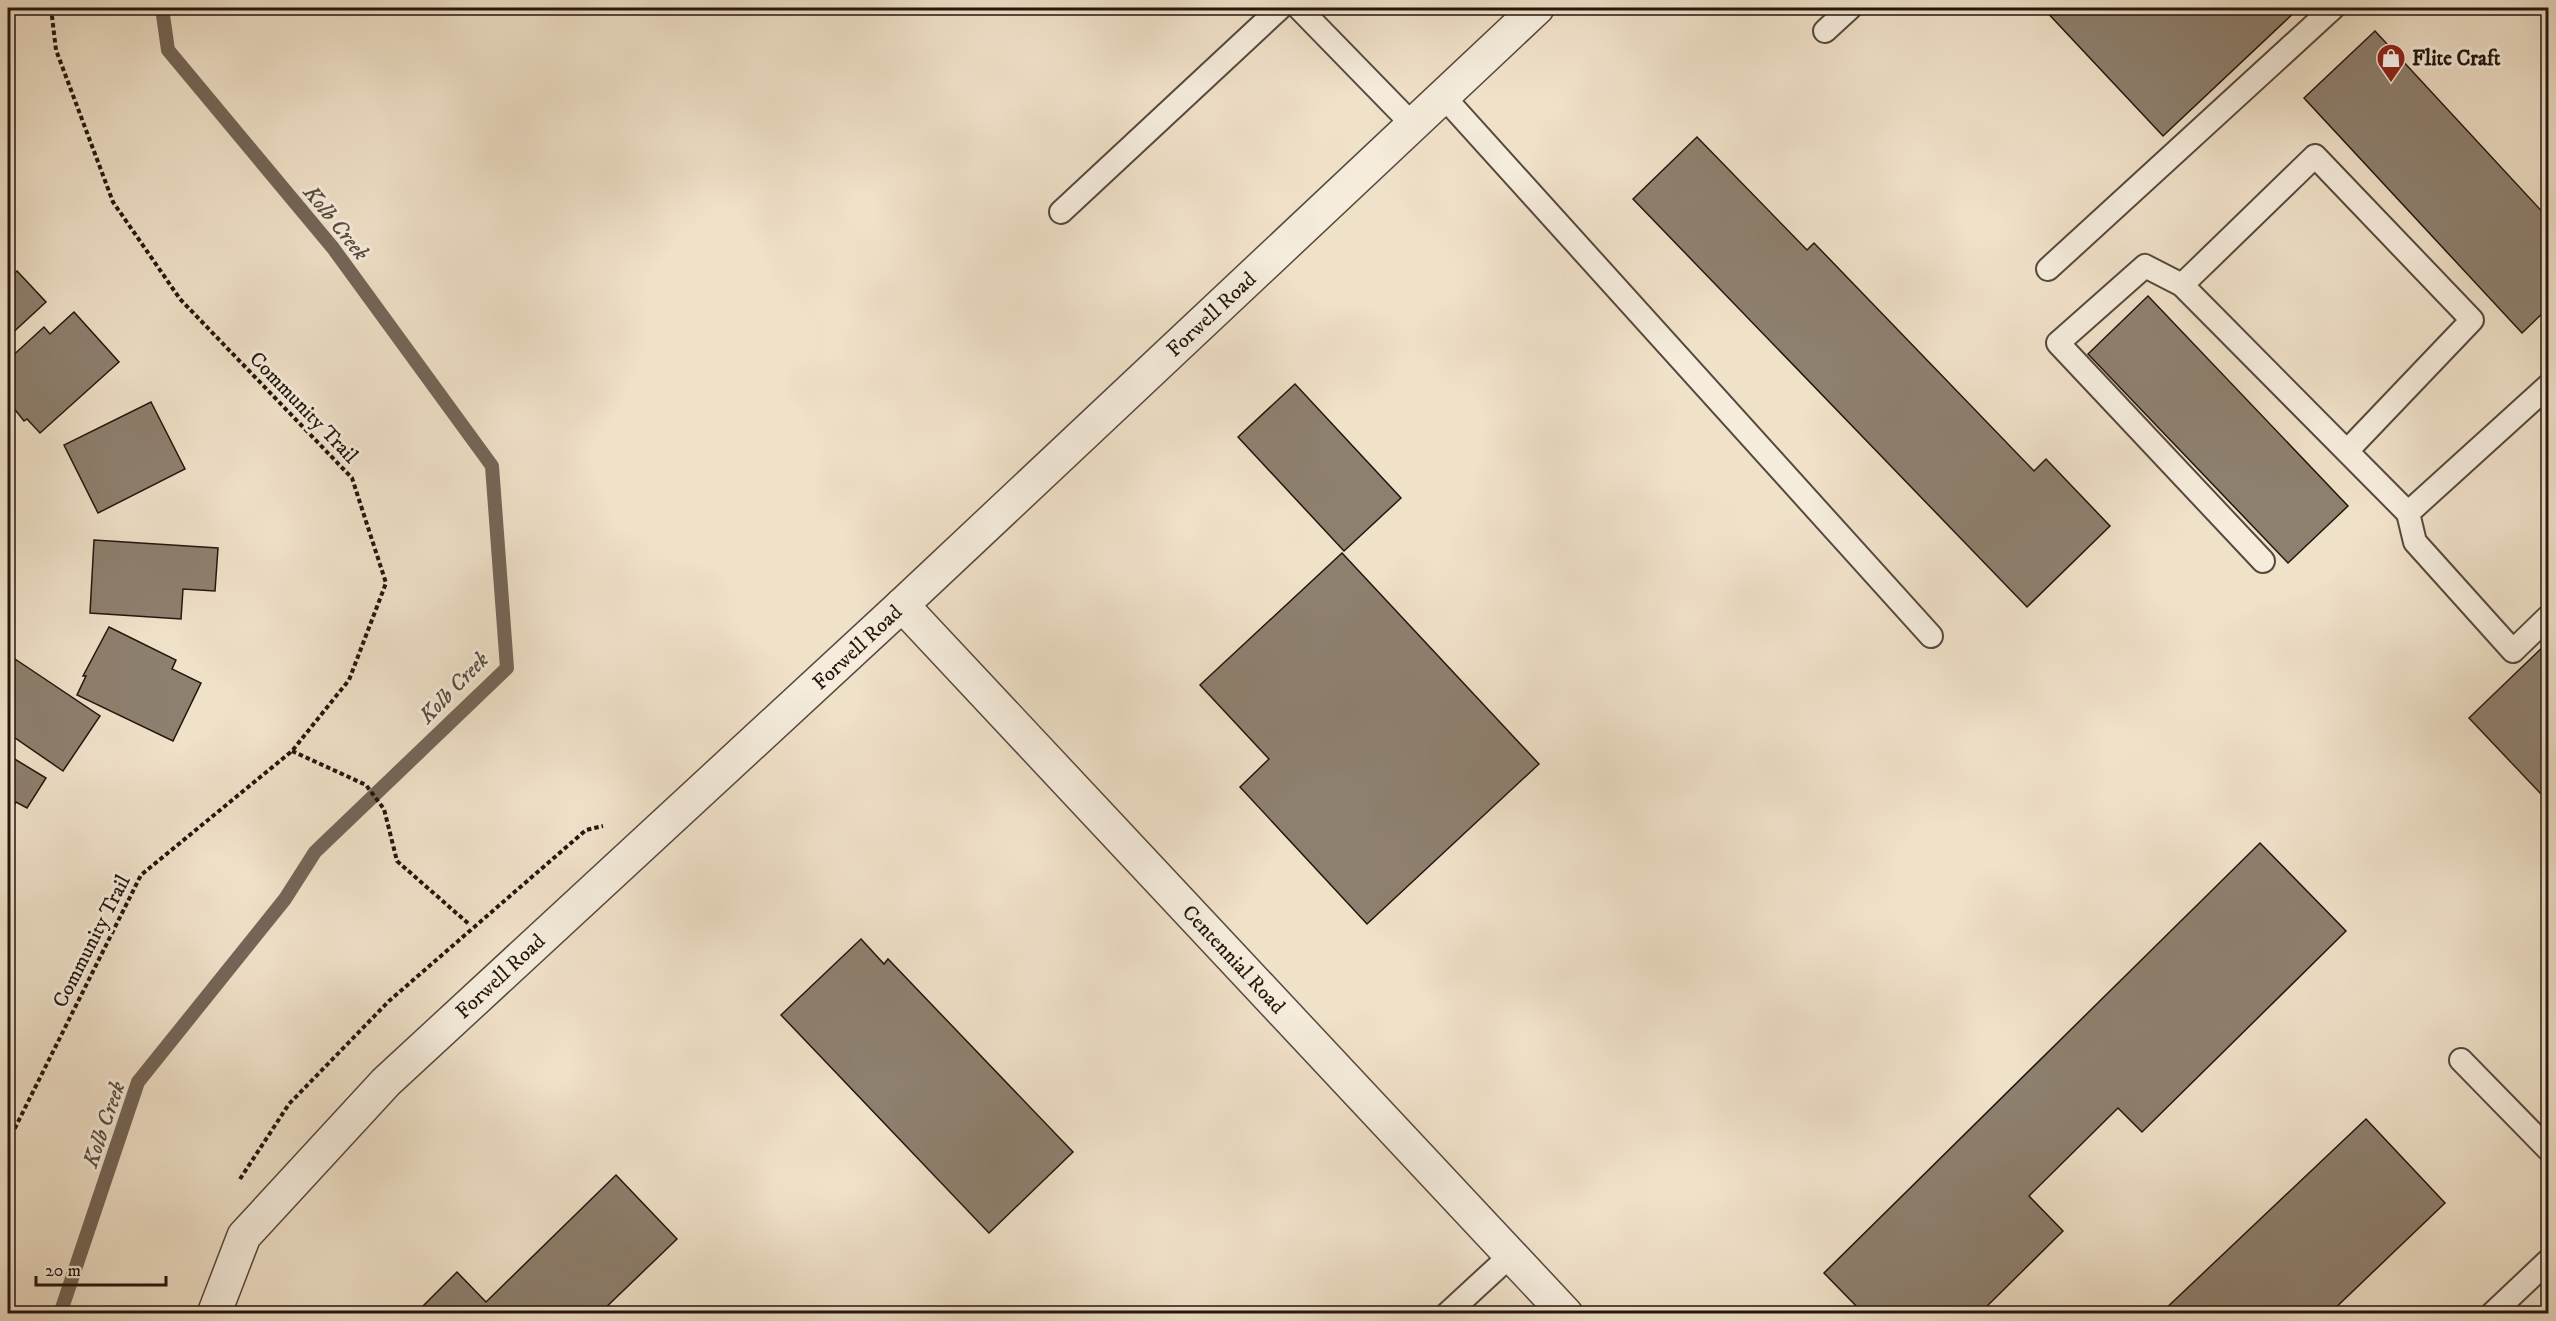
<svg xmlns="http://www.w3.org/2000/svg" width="2556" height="1321" viewBox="0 0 2556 1321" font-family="'IM FELL DW Pica',serif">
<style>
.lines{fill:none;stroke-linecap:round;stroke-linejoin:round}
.stream{stroke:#746658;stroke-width:14}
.building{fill:#8e806f;stroke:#23160e;stroke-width:1.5}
.service-casing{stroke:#56493d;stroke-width:26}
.minor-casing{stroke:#56493d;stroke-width:36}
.path{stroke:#23160e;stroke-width:4;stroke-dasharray:4.5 3;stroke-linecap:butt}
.service{stroke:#f5ecdc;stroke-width:22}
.minor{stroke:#f5ecdc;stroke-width:33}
.labels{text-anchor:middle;stroke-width:6;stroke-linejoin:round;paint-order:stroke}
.poi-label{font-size:21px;font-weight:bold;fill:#23160e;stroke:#f5ecdc;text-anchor:start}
.street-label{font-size:21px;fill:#23160e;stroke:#f5ecdc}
.water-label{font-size:22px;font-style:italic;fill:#594c3f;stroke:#f5ecdc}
</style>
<rect width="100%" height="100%" fill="#f0e1c9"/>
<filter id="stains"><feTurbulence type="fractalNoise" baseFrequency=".00333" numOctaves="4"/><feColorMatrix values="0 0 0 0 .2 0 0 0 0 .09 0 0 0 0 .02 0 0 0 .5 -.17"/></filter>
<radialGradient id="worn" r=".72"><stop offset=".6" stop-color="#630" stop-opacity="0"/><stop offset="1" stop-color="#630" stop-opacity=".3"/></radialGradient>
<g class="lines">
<polyline class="stream" points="60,1314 138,1082 285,899 315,852 507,668 492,466 333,248 168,50 162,8"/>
</g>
<g class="building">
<polygon points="2043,8 2299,8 2163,136"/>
<polygon points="2375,31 2548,218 2548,308 2522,333 2304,98"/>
<polygon points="1697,137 1807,250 1814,243 2034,471 2046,459 2110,526 2027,607 1633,199"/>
<polygon points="17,271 46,302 8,337 8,279"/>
<polygon points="2148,296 2348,506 2288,563 2088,354"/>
<polygon points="74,312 119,362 40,433 27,419 24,421 8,401 10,399 8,397 8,360 44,327 50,334"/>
<polygon points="1295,384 1401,498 1344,551 1238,437"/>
<polygon points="151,402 185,469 98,513 64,445"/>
<polygon points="94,540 218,548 215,591 183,589 181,619 90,613"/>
<polygon points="1342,553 1539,764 1367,924 1240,787 1269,759 1200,685"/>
<polygon points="109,627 176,660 172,669 201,683 173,741 77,695 86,676 83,676"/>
<polygon points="2548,642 2548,787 2541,794 2469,718"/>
<polygon points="15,659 100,716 63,771 8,733 8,669"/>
<polygon points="8,755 46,778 27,808 16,802 8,817"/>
<polygon points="2260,843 2346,931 2142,1132 2118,1108 2029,1196 2063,1231 1979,1314 1864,1314 1824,1273"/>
<polygon points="861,939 884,964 888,959 1073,1152 989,1233 781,1015"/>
<polygon points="2366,1119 2445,1203 2329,1314 2160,1314"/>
<polygon points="616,1175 677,1239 599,1314 415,1314 457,1272 486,1302"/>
</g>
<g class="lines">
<g class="service-casing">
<g id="service">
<polyline points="1299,8 1413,125"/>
<polyline points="1825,31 1850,8"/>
<polyline points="1443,96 1931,636"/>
<polyline points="1061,212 1280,8"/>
<polyline points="2048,269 2333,8"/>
<polyline points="2182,285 2145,266 2058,343 2263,561"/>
<polyline points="2548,386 2408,513 2415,542 2513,651 2548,617"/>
<polyline points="2347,451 2472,320 2315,156 2182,285 2408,513"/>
<polyline points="2461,1060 2548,1149"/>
<polyline points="1447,1314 1511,1255"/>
<polyline points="2492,1314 2548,1261"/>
</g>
</g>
<g class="minor-casing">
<g id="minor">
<polyline points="902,605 1566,1314"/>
<polyline points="214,1314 244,1236 386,1082 902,605 1537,8"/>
</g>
</g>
<g class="path">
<polyline points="292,751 366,785 384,809 397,861 470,925"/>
<polyline points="8,1142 141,875 292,751 349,680 386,583 352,478 180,299 113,202 56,50 51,8"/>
<polyline points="240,1179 289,1104 389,1001 586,830 603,826"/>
</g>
<use href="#service" class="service"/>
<use href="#minor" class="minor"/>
</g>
<defs>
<g id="shop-pin" transform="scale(1.5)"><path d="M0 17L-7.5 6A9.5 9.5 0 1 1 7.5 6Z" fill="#8f2418" stroke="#f5ecdc"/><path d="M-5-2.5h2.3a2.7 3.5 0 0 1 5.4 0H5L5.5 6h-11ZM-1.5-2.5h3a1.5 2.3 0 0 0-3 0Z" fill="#fff"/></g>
</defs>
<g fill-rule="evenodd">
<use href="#shop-pin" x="2391" y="58"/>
</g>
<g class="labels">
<g class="poi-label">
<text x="2412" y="65">Flite Craft</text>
</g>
<g class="street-label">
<text transform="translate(1211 314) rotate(-43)" y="7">Forwell Road</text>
<text transform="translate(304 407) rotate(46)" y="7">Community Trail</text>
<text transform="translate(857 647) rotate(-43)" y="7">Forwell Road</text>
<text transform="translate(91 941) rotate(-63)" y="7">Community Trail</text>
<text transform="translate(1234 959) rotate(47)" y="7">Centennial Road</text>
<text transform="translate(500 976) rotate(-43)" y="7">Forwell Road</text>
</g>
<g class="water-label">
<text transform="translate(337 222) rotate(51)" y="8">Kolb Creek</text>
<text transform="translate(453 687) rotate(-46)" y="8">Kolb Creek</text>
<text transform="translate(103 1124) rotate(-71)" y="8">Kolb Creek</text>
</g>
</g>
<rect width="2556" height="1321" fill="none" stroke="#f0e1c9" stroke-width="30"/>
<rect x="9" y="9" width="2538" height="1303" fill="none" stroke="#23160e" stroke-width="3"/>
<rect x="15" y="15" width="2526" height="1291" fill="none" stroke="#23160e" stroke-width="1.5"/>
<path d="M36 1276v9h130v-9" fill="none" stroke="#23160e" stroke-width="3"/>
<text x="45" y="1276" font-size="18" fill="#23160e" stroke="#f5ecdc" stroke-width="4.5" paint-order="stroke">20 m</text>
<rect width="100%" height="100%" filter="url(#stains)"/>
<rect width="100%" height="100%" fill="url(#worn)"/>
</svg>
